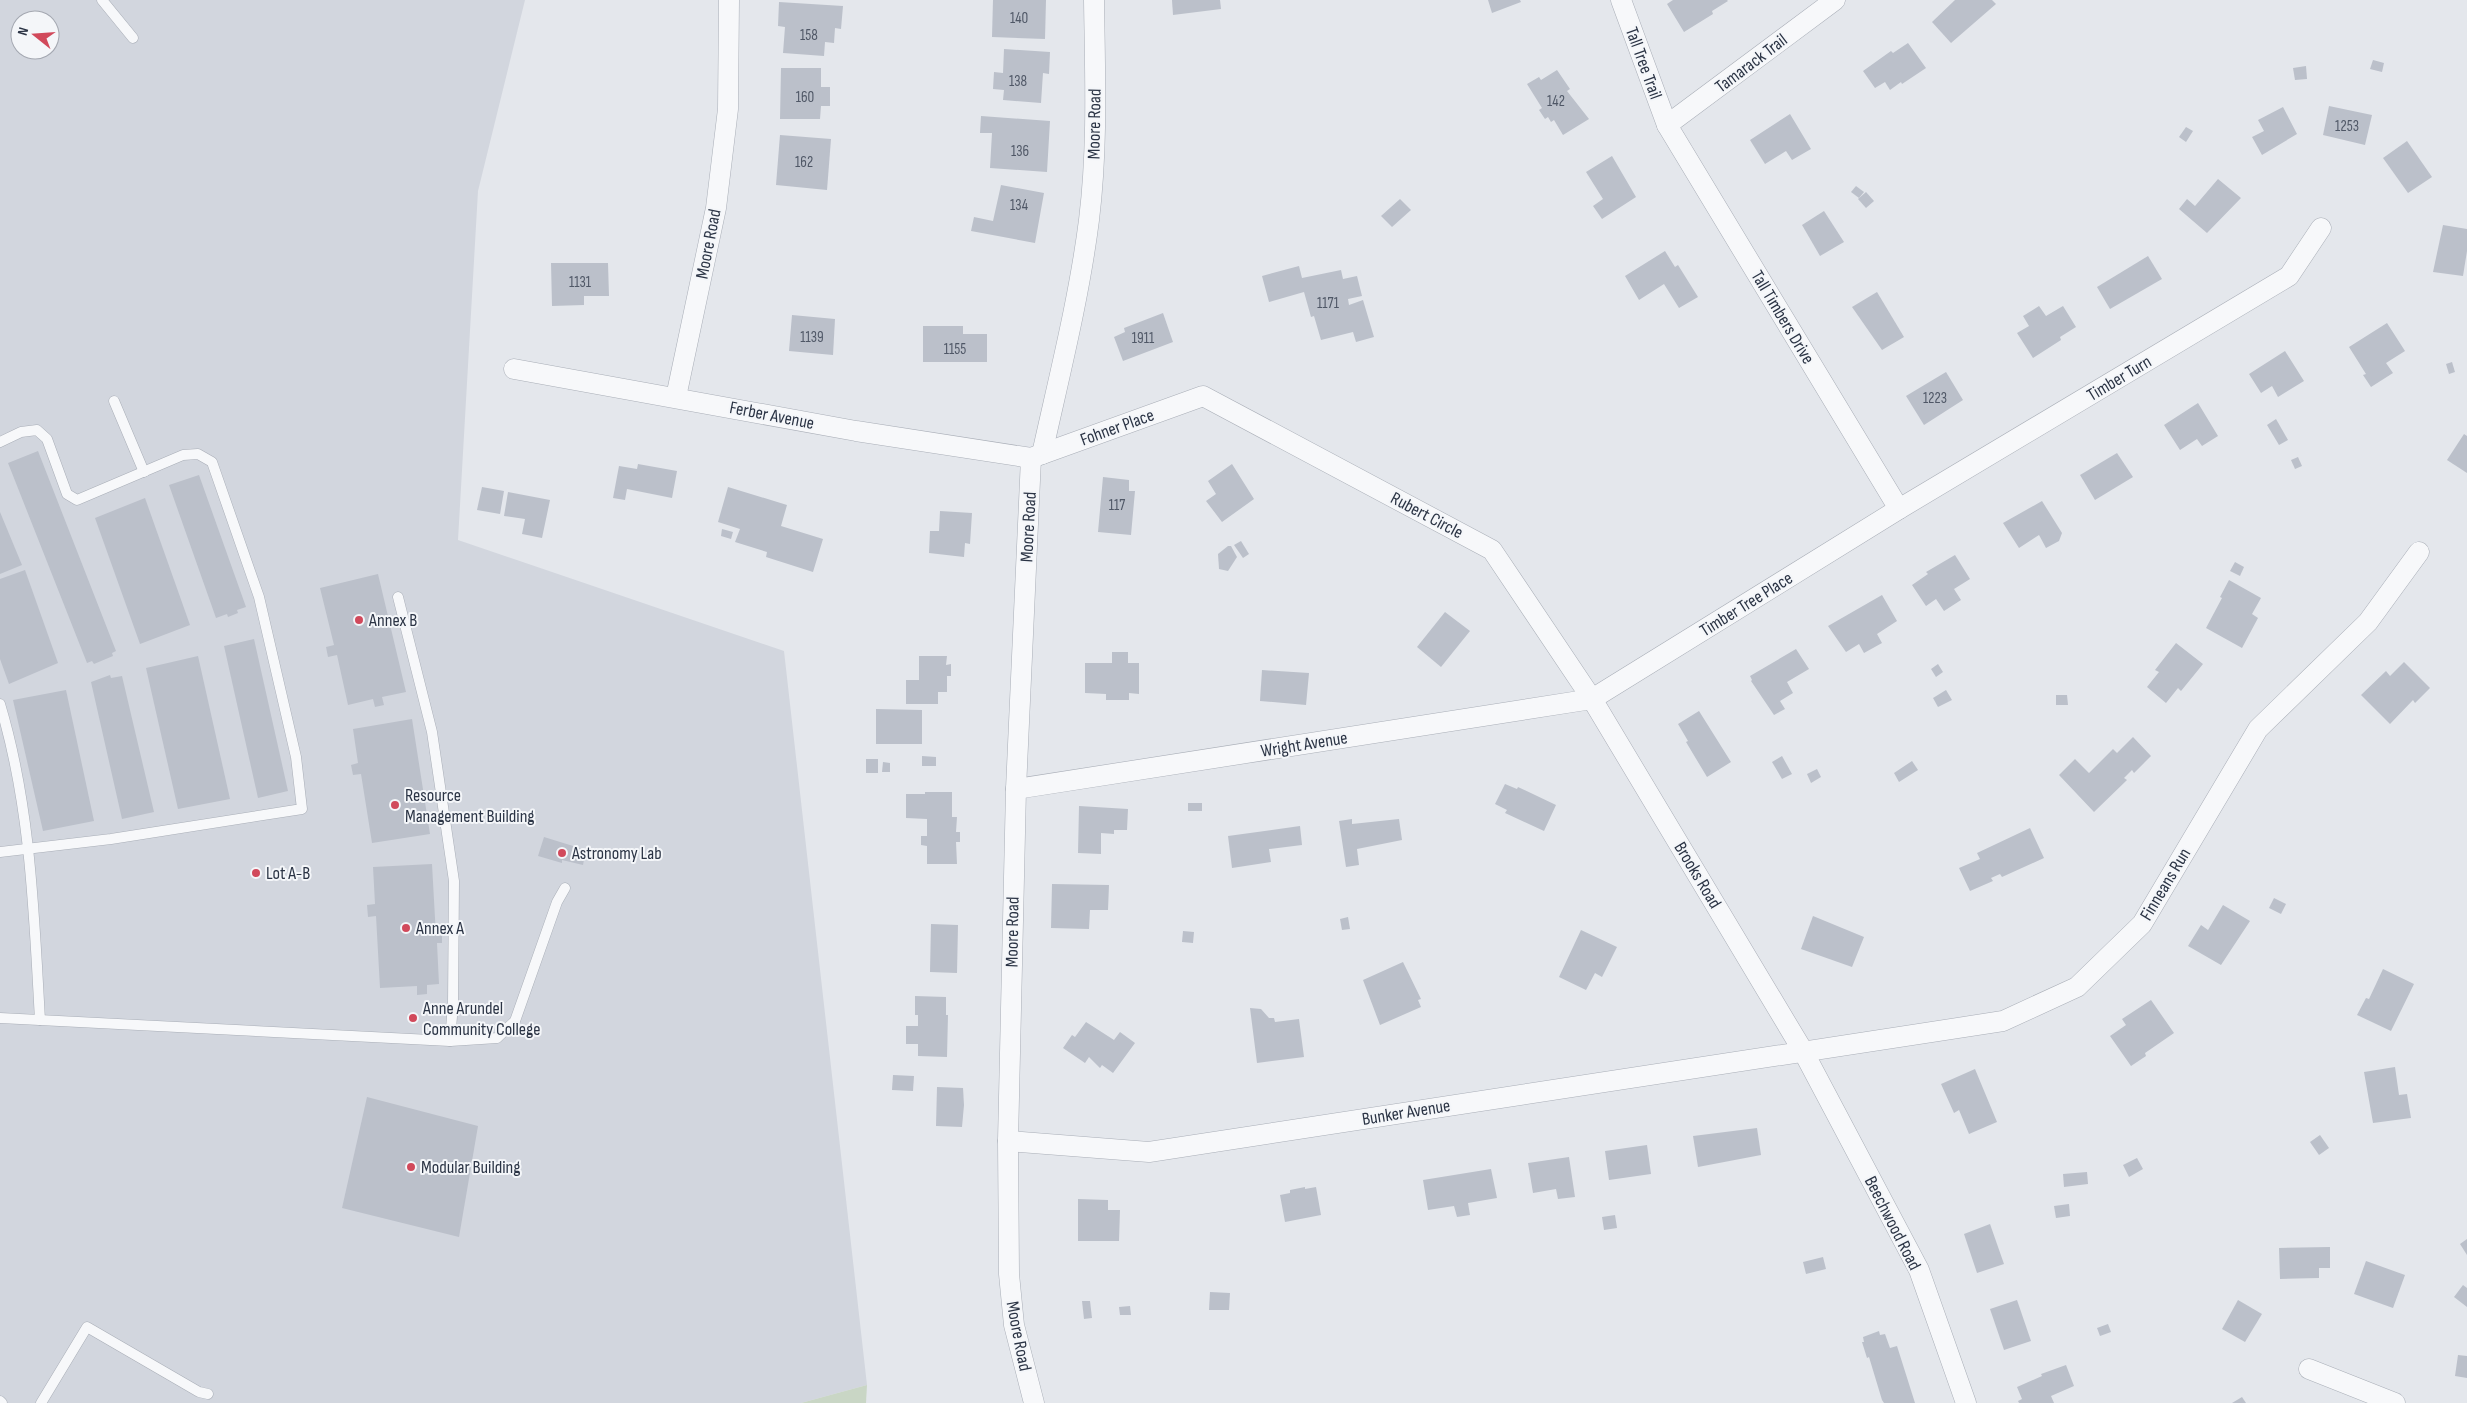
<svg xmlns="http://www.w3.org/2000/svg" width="2467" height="1403" viewBox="0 0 2467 1403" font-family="'Sofia Sans Condensed',sans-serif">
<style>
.built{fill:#d2d6de;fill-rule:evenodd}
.green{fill:#c9d6c5}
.building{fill:#bbc0ca}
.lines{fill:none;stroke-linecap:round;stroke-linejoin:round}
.service-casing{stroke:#a9aeb7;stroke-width:11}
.minor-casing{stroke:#a9aeb7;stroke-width:21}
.service{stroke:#f7f8fa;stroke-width:10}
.minor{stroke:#f7f8fa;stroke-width:20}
.poi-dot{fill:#d1495b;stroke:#f4f6f9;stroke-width:2}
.labels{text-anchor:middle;stroke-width:4;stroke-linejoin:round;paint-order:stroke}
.number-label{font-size:15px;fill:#4f5766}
.street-label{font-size:18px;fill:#2b3445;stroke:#f4f6f9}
.poi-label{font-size:18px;fill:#2b3445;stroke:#f4f6f9;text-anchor:start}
</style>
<rect width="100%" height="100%" fill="#e4e7ec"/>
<path class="built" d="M0,0H525L478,191L458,540L784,651L867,1385L801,1403H0ZM20,20H50V50H20Z"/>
<polygon class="green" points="867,1385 866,1403 801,1403"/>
<g class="building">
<polygon points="993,0 1046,0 1045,39 992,37"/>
<polygon points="1172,0 1220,0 1221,9 1173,15"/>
<polygon points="1488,0 1520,0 1521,2 1492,13"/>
<polygon points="1673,0 1727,0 1728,1 1712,11 1713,14 1684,32 1667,4"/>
<polygon points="1955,0 1992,0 1996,4 1951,43 1932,22"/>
<polygon points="779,2 843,6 841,29 835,28 834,43 825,42 824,56 783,53 785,27 778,26"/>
<polygon points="1908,43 1926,68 1902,84 1901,82 1890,90 1885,82 1875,88 1863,71 1891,51 1893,53"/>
<polygon points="1004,49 1050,52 1049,74 1043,73 1041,103 1003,100 1004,90 993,89 994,72 1003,73"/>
<polygon points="2373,60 2384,63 2382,72 2370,69"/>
<polygon points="2306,66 2307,79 2295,80 2293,68"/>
<polygon points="781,68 821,68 821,87 830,87 830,106 821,106 820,119 780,119"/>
<polygon points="1557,70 1570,89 1567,91 1589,119 1563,135 1554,120 1551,122 1548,117 1545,119 1539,110 1542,108 1527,84 1539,77 1541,80"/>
<polygon points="2329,106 2372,115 2365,145 2323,135"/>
<polygon points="2283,107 2297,134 2262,155 2252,137 2264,131 2258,120"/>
<polygon points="1790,114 1811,149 1792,160 1786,151 1765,164 1750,140"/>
<polygon points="981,116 1050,121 1047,172 990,168 992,133 980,133"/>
<polygon points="2186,127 2193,131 2186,142 2179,137"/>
<polygon points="780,135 831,139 827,190 776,185"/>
<polygon points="2407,141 2432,177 2408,193 2383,158"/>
<polygon points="1612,156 1636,197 1602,219 1593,206 1603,199 1586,172"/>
<polygon points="2218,179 2241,198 2207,233 2179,209 2187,199 2195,206"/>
<polygon points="1001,185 1044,193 1035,243 971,231 974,217 993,221"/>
<polygon points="1856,186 1864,192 1859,198 1851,192"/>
<polygon points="1866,192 1874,201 1866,208 1858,199"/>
<polygon points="1400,199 1411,210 1392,227 1381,216"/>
<polygon points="1824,211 1844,242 1820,256 1802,225"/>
<polygon points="2443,225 2467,229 2467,251 2463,276 2433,272"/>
<polygon points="1665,251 1675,267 1678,265 1698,297 1679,308 1664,284 1639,300 1625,276"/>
<polygon points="2148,256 2162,279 2110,309 2097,287"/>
<polygon points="551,263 608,263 609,296 584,296 584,305 552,306"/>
<polygon points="1299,266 1302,278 1341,270 1343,279 1357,276 1362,296 1348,299 1349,305 1363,300 1374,337 1356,342 1353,332 1321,340 1314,316 1311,317 1304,292 1269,302 1262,276"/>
<polygon points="1877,292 1904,337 1882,350 1852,307"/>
<polygon points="2039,306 2046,316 2063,306 2076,327 2060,337 2061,340 2033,358 2017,333 2029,326 2023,316"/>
<polygon points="1163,313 1173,342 1123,361 1114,337 1125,332 1124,328"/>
<polygon points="792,315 835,319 833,355 789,351"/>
<polygon points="2387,323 2405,351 2386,363 2393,373 2371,387 2363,375 2366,374 2349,347"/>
<polygon points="923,326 963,326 963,334 987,334 987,362 923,362"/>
<polygon points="2285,351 2304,381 2278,397 2272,386 2261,393 2249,374"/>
<polygon points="2452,362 2455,372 2449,374 2446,364"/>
<polygon points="1946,372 1963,400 1924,425 1906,396"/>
<polygon points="2198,403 2218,436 2202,446 2197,439 2180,450 2164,425"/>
<polygon points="2276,419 2288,440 2279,445 2267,425"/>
<polygon points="2464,434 2467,436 2467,473 2447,460"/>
<polygon points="38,451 116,651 112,653 113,656 94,664 92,661 87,663 8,463"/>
<polygon points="2117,453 2133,477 2095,500 2080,475"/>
<polygon points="2298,457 2302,466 2295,469 2291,460"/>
<polygon points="638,464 677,471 672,498 627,489 625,500 613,498 619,466 637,469"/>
<polygon points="1232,464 1254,499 1222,522 1206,501 1216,494 1208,481"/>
<polygon points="199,475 246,607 237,610 238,613 228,617 227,614 216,618 169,485"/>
<polygon points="1103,477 1129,480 1129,491 1135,491 1131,535 1098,532"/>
<polygon points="482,487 504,491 500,514 477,510"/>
<polygon points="728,487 787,505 781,526 823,539 813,572 766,557 767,552 735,542 740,529 718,522"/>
<polygon points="508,492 550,500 542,538 522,534 525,519 504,516"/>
<polygon points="145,498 190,625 140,644 95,518"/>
<polygon points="2042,501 2062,533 2059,541 2046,548 2039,535 2019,548 2003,523"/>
<polygon points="940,511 972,513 970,544 965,543 964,557 929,553 930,531 939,531"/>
<polygon points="0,512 22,565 0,574"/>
<polygon points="722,529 733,532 731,539 721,536"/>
<polygon points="1241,541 1249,554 1243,558 1234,545"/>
<polygon points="1228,546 1231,546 1237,557 1228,571 1219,569 1218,554"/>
<polygon points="1955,555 1970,579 1954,589 1961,600 1944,611 1936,599 1926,606 1912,585 1928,574 1926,572"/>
<polygon points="2235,562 2244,567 2240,576 2230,571"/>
<polygon points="25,570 58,663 9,684 0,659 0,579"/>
<polygon points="378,574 406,692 382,697 384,705 375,707 373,699 348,705 337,655 328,657 326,647 334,645 320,588"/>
<polygon points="2229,580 2261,598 2252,614 2258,618 2242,648 2206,628 2222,598 2220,597"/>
<polygon points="1882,595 1897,621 1877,634 1882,643 1864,653 1859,644 1846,652 1828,626"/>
<polygon points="1445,612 1470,631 1441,667 1417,647"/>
<polygon points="254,639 288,791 258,798 224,646"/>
<polygon points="2176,643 2203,664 2181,691 2178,688 2166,703 2147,687 2159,672 2155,670"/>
<polygon points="1796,649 1809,669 1787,682 1793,693 1780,701 1785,709 1774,715 1751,681 1752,680 1750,676"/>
<polygon points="1112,652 1128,652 1128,663 1139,663 1139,694 1129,693 1129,700 1106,700 1106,694 1085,693 1085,663 1112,663"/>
<polygon points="198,656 230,799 178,809 146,668"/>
<polygon points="919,656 947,656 946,665 951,664 951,676 947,676 947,692 938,692 938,704 906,704 906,680 919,680"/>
<polygon points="2404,662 2430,688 2415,703 2413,700 2390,724 2361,695 2386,671 2390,676"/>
<polygon points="1938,664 1943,672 1936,677 1931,669"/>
<polygon points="1262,670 1309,673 1306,705 1260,701"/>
<polygon points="110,675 111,678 122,676 154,812 122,819 91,682"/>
<polygon points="66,690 94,821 43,831 13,700"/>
<polygon points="1946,690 1952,700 1938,707 1933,698"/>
<polygon points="2056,695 2067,695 2068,705 2056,705"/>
<polygon points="876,709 922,710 922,744 876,744"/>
<polygon points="1699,711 1731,762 1707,777 1686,742 1688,741 1678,724"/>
<polygon points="412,719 430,834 372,843 361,774 353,775 351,765 358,763 353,729"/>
<polygon points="2133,737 2151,756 2134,773 2132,770 2124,778 2127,780 2094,812 2059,775 2075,759 2089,773 2113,749 2117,753"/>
<polygon points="922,756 936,757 936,766 922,766"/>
<polygon points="1782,756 1792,774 1782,779 1772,762"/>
<rect x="866" y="759" width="12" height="14"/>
<polygon points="1912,761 1918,770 1899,782 1894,773"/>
<polygon points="883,762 890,763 890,772 882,772"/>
<polygon points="1817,769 1821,777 1811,783 1807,774"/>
<polygon points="1505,784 1517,789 1518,787 1556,805 1544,831 1505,813 1507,810 1495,804"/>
<polygon points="925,792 952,792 952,817 957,817 956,832 960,832 960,842 956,842 957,864 927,864 927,846 921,845 921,836 927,836 927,819 906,818 906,794 925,794"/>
<rect x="1188" y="803" width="14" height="8"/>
<polygon points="1079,806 1128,809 1127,830 1114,830 1114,834 1101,833 1101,854 1078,853"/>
<polygon points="1352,819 1352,824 1399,819 1402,840 1357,849 1359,865 1346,867 1339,821"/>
<polygon points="1300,826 1302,845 1269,849 1271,862 1232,868 1228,836"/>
<polygon points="2030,828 2044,858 2002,877 2000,874 1991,878 1993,881 1970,891 1959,868 1980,859 1977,853"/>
<polygon points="544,837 586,850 583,865 562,860 562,863 538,856"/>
<polygon points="432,864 436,936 442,936 442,943 437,943 439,984 427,985 427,994 417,995 417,986 380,988 376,916 368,917 367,905 375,904 373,867"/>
<polygon points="1052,884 1109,885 1108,910 1090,910 1089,929 1051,928"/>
<polygon points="2274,898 2286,904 2281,914 2269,908"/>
<polygon points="2223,905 2250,921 2221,965 2188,946 2201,925 2208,930"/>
<polygon points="1813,916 1864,937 1852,967 1801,949"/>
<polygon points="1348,917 1350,929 1342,930 1340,919"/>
<polygon points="931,924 958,925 957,973 930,972"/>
<polygon points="1581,930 1617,947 1602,977 1595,973 1586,990 1559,977"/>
<polygon points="1183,931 1194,932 1193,943 1182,942"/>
<polygon points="1403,962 1421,999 1418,1000 1421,1007 1380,1025 1363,980"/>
<polygon points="2383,969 2414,984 2391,1031 2357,1015 2366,998 2369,999"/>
<polygon points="915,996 946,997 946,1015 948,1015 947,1057 918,1056 918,1044 906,1044 906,1026 918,1026 918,1015 915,1015"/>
<polygon points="2151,1000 2174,1033 2145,1053 2146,1056 2131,1066 2110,1036 2126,1025 2122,1019"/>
<polygon points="1250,1008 1261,1009 1269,1018 1274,1018 1275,1022 1299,1019 1304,1057 1257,1063"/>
<polygon points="1086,1022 1114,1040 1120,1032 1135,1043 1113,1073 1102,1065 1100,1068 1089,1057 1085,1063 1063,1048 1072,1035 1075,1037"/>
<polygon points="2395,1067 2399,1095 2407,1094 2411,1118 2373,1123 2364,1072"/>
<polygon points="1975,1069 1997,1122 1969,1134 1959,1110 1954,1113 1941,1084"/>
<polygon points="893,1075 914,1076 913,1091 892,1090"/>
<polygon points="937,1087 963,1088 964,1105 962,1127 936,1126"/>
<polygon points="367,1097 478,1126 459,1237 342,1208"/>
<polygon points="1757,1128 1761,1155 1698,1167 1693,1136"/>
<polygon points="2320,1135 2329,1148 2319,1155 2310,1142"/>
<polygon points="1647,1145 1651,1174 1609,1180 1605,1151"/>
<polygon points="1569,1157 1575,1197 1558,1199 1556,1189 1533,1193 1528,1163"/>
<polygon points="2137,1158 2143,1169 2129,1177 2123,1165"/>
<polygon points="1491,1169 1497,1198 1468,1203 1470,1215 1457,1217 1454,1206 1428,1210 1423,1180"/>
<polygon points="2087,1172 2088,1184 2064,1187 2063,1174"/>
<polygon points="1305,1187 1305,1189 1316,1187 1321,1215 1285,1222 1280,1195 1290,1193 1290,1190"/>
<polygon points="1078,1199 1108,1200 1108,1210 1120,1210 1119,1241 1078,1241"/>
<polygon points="2069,1204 2070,1216 2056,1218 2054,1206"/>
<polygon points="1615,1215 1617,1228 1604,1230 1602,1217"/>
<polygon points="1990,1224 2004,1264 1977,1273 1964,1234"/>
<polygon points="2467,1239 2467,1255 2460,1244"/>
<polygon points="2330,1247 2330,1268 2319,1268 2319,1278 2280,1279 2279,1248"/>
<polygon points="1823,1257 1826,1269 1806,1274 1803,1262"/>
<polygon points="2366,1261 2405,1275 2393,1308 2354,1294"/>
<polygon points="2463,1285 2467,1288 2467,1307 2454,1297"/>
<polygon points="1210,1292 1230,1293 1229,1310 1209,1310"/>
<polygon points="2017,1300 2031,1341 2004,1350 1990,1309"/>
<polygon points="2238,1300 2262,1314 2245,1342 2222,1329"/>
<polygon points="1082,1301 1090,1301 1092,1318 1084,1319"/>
<polygon points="1130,1306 1131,1315 1120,1315 1119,1307"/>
<polygon points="2108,1324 2111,1332 2100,1336 2097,1328"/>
<polygon points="1879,1331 1880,1335 1885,1334 1890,1348 1897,1346 1915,1403 1884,1403 1882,1400 1869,1357 1867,1358 1862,1342 1864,1342 1863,1337"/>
<polygon points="2458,1355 2467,1356 2467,1378 2455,1376"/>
<polygon points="2066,1365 2074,1386 2051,1396 2054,1403 2019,1403 2018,1401 2022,1399 2017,1387 2042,1376 2041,1374"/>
<polygon points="2242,1397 2246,1403 2232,1403"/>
</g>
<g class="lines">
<g class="service-casing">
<g id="service">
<polyline points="102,0 133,38"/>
<polyline points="114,401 144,472"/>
<polyline points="0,442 21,432 37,430 47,439 67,494 77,500 183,455 198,454 212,462 259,597 296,757 302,809 111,839 0,852"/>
<path d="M0,704C31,807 34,915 40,1020"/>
<polyline points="0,1018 450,1041 453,1004 454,881 432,732 398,597"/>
<polyline points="450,1041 497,1038 515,1021 557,902 565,888"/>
<polyline points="0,1401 2,1403"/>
<polyline points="41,1403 87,1327 199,1392 208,1394"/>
</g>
</g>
<g class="minor-casing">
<g id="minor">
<polyline points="1621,0 1667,125 1899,509"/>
<polyline points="1667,125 1835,0"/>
<polyline points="514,369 856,431 1031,458 1203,396 1492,550 1592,699 1803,1051 1919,1270 1966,1403"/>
<polyline points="676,397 716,208 728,109 729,0"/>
<path d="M1042,454C1059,377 1079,299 1089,220C1098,147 1095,73 1094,0"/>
<polyline points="1031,458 1016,789 1008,1141 1009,1274 1014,1325 1034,1403"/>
<polyline points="1016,789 1592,699 1899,509 2289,276 2321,228"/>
<polyline points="1008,1141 1149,1152 2003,1021 2077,987 2142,924 2258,729 2368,622 2419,552"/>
<polyline points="2309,1369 2395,1403"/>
</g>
</g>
<use href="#service" class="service"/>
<use href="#minor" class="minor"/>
</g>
<g class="poi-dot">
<circle cx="359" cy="620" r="5"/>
<circle cx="395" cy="805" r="5"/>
<circle cx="562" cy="853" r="5"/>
<circle cx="256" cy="873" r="5"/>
<circle cx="406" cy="928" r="5"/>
<circle cx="413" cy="1018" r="5"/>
<circle cx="411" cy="1167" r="5"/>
</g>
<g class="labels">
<g class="number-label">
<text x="1019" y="23">140</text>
<text x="809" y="40">158</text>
<text x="1018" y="86">138</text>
<text x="805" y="102">160</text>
<text x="1556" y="106">142</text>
<text x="2347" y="131">1253</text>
<text x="1020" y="156">136</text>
<text x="804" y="167">162</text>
<text x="1019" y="210">134</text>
<text x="580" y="287">1131</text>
<text x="1328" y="308">1171</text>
<text x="812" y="342">1139</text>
<text x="1143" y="343">1911</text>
<text x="955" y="354">1155</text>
<text x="1935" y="403">1223</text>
<text x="1117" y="510">117</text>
</g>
<g class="street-label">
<text transform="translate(1644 63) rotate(70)" y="6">Tall Tree Trail</text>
<text transform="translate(1751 63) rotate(-37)" y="6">Tamarack Trail</text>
<text transform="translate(1094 124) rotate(-89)" y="6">Moore Road</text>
<text transform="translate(708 244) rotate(-79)" y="6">Moore Road</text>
<text transform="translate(1783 317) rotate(59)" y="6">Tall Timbers Drive</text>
<text transform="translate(2119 378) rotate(-31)" y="6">Timber Turn</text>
<text transform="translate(772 415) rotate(11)" y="6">Ferber Avenue</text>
<text transform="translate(1117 427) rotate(-20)" y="6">Fohner Place</text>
<text transform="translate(1427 515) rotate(28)" y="6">Rubert Circle</text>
<text transform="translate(1028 527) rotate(-87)" y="6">Moore Road</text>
<text transform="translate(1746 604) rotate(-32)" y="6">Timber Tree Place</text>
<text transform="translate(1304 744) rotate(-9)" y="6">Wright Avenue</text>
<text transform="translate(1698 875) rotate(59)" y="6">Brooks Road</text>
<text transform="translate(2165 884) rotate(-59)" y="6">Finneans Run</text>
<text transform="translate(1012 932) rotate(-89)" y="6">Moore Road</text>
<text transform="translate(1406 1112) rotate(-9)" y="6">Bunker Avenue</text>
<text transform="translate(1893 1223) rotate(63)" y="6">Beechwood Road</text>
<text transform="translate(1019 1336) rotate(79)" y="6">Moore Road</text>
</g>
<g class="poi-label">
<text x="369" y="626">Annex B</text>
<text x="405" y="801">Resource<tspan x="405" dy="21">Management Building</tspan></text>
<text x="572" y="859">Astronomy Lab</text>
<text x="266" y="879">Lot A-B</text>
<text x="416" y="934">Annex A</text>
<text x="423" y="1014">Anne Arundel<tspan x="423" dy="21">Community College</tspan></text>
<text x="421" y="1173">Modular Building</text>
</g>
</g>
<g transform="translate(35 35) rotate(287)"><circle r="24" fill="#f4f6f9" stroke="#a4a8b1"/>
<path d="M0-4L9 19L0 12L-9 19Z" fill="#d1495b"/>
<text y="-8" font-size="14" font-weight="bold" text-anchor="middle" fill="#2b3445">N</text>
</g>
</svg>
